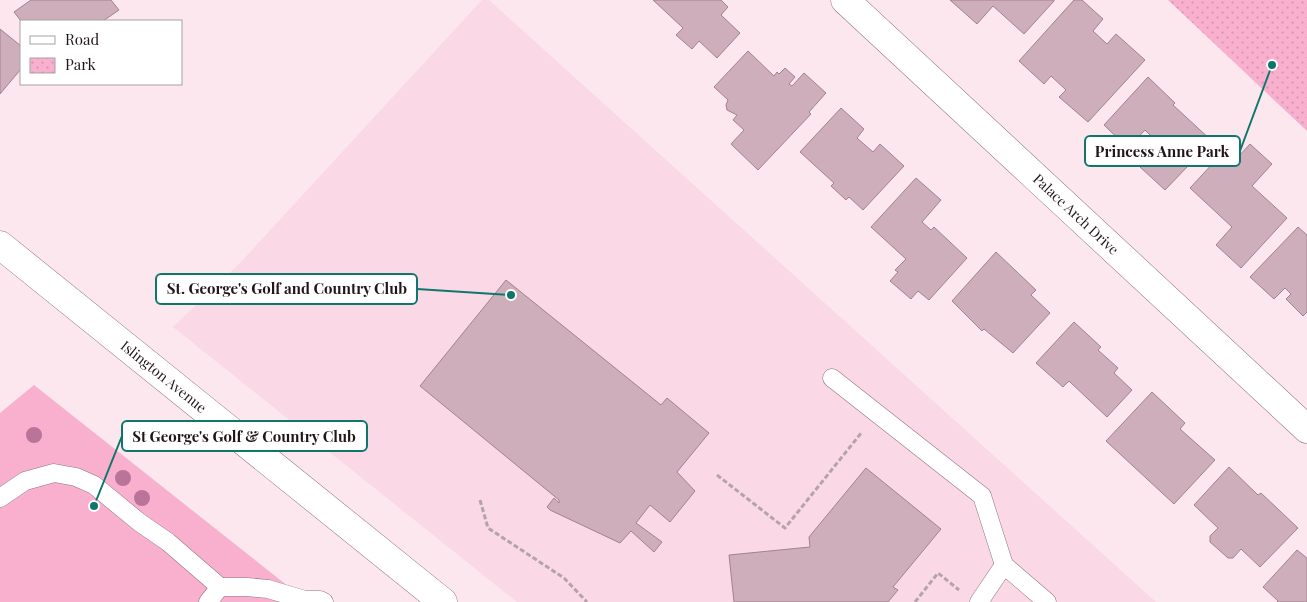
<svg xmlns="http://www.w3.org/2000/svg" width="1307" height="602" viewBox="0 0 1307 602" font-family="'Playfair Display',serif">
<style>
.built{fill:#fad8e6}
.green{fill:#f8b0ce}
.park{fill:url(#park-dots)}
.building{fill:#cfaebb;stroke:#a2828f}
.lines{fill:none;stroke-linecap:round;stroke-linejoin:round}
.lane-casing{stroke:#937581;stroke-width:19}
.street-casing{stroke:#937581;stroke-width:29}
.secondary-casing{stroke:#937581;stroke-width:29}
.path{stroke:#b5a3aa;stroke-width:3;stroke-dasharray:5 2.5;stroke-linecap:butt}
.lane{stroke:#fff;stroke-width:18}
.street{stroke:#fff;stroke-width:28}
.secondary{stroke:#fff;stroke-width:28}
.tree{fill:#ba749a}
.labels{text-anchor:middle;stroke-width:5;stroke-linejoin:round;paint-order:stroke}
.street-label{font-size:14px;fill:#21151a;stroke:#fff}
.leader{fill:none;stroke:#0f766e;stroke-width:2}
.callout-dot{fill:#0f766e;stroke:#fff;stroke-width:2}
.callout{fill:#fff;stroke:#0f766e;stroke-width:2}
.callout-label{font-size:15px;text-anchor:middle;font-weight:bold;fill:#21151a}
</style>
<defs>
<pattern id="park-dots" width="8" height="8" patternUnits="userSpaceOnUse" patternTransform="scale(1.25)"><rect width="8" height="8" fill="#f8b0ce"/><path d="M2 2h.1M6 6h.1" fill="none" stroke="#d496b0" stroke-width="1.8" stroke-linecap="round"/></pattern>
</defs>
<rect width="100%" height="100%" fill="#fce7ef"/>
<polygon class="built" points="482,0 489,0 1156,602 517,602 173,327 241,262"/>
<polygon class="green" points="34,385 308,602 0,602 0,413"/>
<polygon class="park" points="1168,0 1307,0 1307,131"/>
<g class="building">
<polygon points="31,0 111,0 119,10 103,21 21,21 14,12"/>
<polygon points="653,0 721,0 728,7 721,15 740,33 717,58 699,41 692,49 676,35 683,28"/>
<polygon points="950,0 1054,0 1054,1 1024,34 993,6 977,24"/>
<polygon points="1074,0 1082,0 1103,19 1093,31 1107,44 1116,34 1145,60 1088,122 1059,97 1066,90 1051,76 1044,84 1019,61"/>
<polygon points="0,29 21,46 21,69 0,94"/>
<polygon points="748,51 774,76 777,72 779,74 785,68 795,77 789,84 792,86 804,73 826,93 809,112 811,114 758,170 731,144 744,130 733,120 737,115 727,110 726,105 728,100 714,87"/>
<polygon points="1148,77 1175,103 1173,105 1212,141 1165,190 1140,167 1160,145 1145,130 1128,148 1104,125"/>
<polygon points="841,108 864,129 857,138 873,152 880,144 904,166 863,210 849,197 846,200 831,186 834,183 800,152"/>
<polygon points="1250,144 1272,164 1252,186 1287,218 1241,268 1216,245 1232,227 1190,188 1228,147 1238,157"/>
<polygon points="916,178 941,200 922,222 931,230 934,227 967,258 929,300 918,291 911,299 890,281 898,272 895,270 906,259 871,227"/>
<polygon points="1298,227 1307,235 1307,312 1303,316 1286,299 1291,294 1285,288 1274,299 1250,277"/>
<polygon points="996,252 1036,290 1031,295 1050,313 1013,353 984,329 982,331 952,301"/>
<polygon points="506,280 661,405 667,398 709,433 677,472 695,491 670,522 650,505 636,523 662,542 654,552 631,531 620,543 550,510 547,507 554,498 559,503 559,500 420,386"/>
<polygon points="1074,322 1101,347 1098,350 1118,368 1114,373 1132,390 1107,417 1069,381 1063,387 1036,363"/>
<polygon points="1152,392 1185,423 1180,429 1215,460 1174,504 1106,441"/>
<polygon points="1229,467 1258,495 1261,493 1298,528 1260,567 1241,549 1233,558 1228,558 1210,542 1210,536 1218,528 1194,505"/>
<polygon points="866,468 941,529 893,587 898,590 888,602 734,602 729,555 810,547 809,537"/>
<polygon points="1297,550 1307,558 1307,602 1277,602 1278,601 1263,587"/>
</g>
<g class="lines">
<g class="lane-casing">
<g id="lane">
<polyline points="832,378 982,496 1004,565"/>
<polyline points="0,498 25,481 54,473 76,477 94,485 139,522 168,542 220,587"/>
<polyline points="208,602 220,587 247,587 268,589 305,600 320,600 324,602"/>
<polyline points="979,602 1004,565 1047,602"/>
</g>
</g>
<g class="street-casing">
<g id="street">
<path id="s1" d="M845,0L1307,429"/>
</g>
</g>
<g class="secondary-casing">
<g id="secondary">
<path id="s2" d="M0,245L443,602"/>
</g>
</g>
<g class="path">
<polyline points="717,475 785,528 862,432"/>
<polyline points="480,500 488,528 564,578 587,602"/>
<polyline points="915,602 938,573 959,590"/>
</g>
<use href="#lane" class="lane"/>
<use href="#street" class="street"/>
<use href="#secondary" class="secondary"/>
</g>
<g class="tree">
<circle cx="34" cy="435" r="8"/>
<circle cx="123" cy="478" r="8"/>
<circle cx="142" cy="498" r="8"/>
</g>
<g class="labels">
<g class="street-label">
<text dy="5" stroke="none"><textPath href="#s1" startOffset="315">Palace Arch Drive</textPath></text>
<text dy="5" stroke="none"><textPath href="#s2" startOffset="210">Islington Avenue</textPath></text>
</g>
</g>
<path class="leader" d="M1272 65L1240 151M511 295L417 289M94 506L122 436"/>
<g class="callout-dot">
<circle cx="1272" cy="65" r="5"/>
<circle cx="511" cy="295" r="5"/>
<circle cx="94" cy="506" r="5"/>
</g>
<g class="callout">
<rect x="1085" y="136" width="155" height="30" rx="5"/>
<rect x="156" y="274" width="261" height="30" rx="5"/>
<rect x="122" y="421" width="245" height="30" rx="5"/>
</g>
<g class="callout-label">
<text x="1162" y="157">Princess Anne Park</text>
<text x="287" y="294">St. George's Golf and Country Club</text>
<text x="244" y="442">St George's Golf &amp; Country Club</text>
</g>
<rect x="20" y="20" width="162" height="65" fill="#ffffff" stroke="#a6a1a3"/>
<rect x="30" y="36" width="25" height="8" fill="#ffffff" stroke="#a6a1a3"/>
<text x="65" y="45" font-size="15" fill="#21151a">Road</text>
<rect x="30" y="58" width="25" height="15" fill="url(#park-dots)" stroke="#a6a1a3"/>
<text x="65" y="70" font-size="15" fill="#21151a">Park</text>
</svg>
